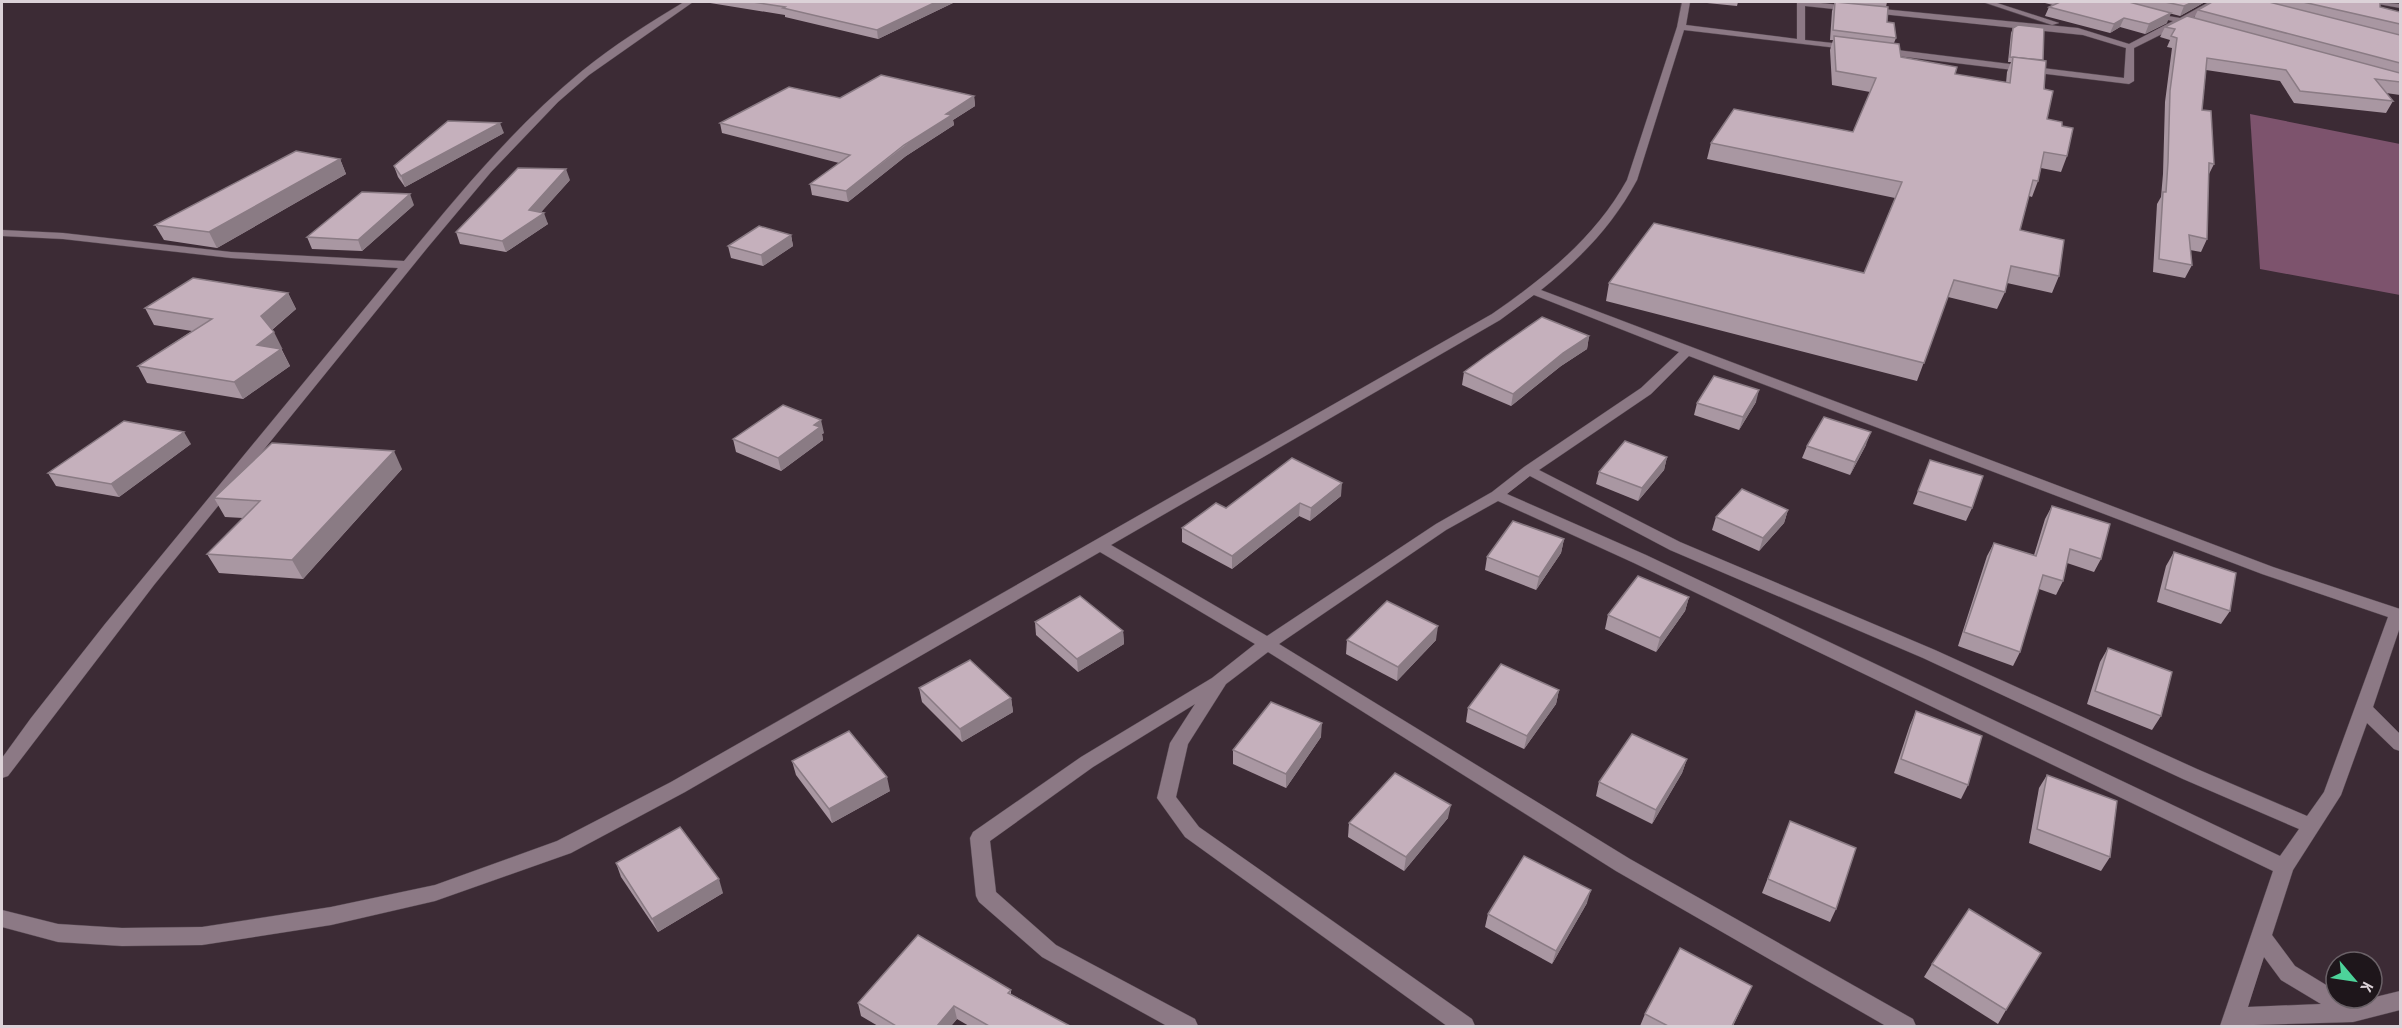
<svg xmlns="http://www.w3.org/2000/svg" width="2402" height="1028" viewBox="0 0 2402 1028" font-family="'PT Sans Narrow',sans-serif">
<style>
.forest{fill:#7d536d}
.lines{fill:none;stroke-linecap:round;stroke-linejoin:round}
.minor-casing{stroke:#564851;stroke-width:1}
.minor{fill:#8c7985;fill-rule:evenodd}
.wall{fill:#a997a2}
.shaded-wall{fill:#8a7b84}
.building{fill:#c5b0bc;stroke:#8a7b84;stroke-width:1.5}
</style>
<rect width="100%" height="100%" fill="#3c2b35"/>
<polygon class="forest" points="2250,114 2400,144 2400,295 2260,269"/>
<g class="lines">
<g class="minor-casing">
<g id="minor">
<path d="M684,2H693L589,75L558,102L491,172L428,247L154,585L8,776L2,778V758L31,718L105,624L398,268L231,258L63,239L2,236V230L63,233L231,252L404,261C458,195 515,126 582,71C614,45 649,23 684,2Z"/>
<path d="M1682,2H1690L1686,25L1797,39V2H1810L2078,28L2129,44L2173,21L2168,20V16L2180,18L2209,2H2218L2184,23L2134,48V81L2129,84L1881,54L1877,51L1881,48L2124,78L2126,48L2083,35L1805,6V40L1851,45L1854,46V50L1684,30L1637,180C1613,225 1581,258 1541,290L2273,567L2400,609V627L2373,707L2400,734V751L2394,749L2367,723L2341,795L2293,870L2272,935L2295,966L2336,991V998H2349L2355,1002L2400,991V1010L2353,1022L2220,1026L2273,871L1634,563L1498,501L1446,530L1279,644L1630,859L1913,1019L1916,1026H1886L1616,871L1268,652L1226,684L1188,744L1176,797L1199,827L1472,1019L1475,1026H1447L1185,837L1157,798L1170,743L1195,704L1093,767L990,841L996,892L1056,945L1195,1019L1198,1026H1167L1042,957L979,902L976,896L970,838L973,832L1081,757L1212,678L1255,644L1100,552L685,792L571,853L435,901L331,925L202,945L122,946L58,942L2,927V910L58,924L122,928L202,927L331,907L435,885L557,841L671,782L1492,314C1545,277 1595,238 1627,180L1677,27ZM1534,295L1679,352L1641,388L1524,467L1492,492L1436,524L1267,636L1111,545L1500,320ZM1689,356L2262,574L2388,617L2324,792L2307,816L2197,769L1935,650L1680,542L1539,470L1651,394ZM1530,476L1670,550L1923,658L2183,779L2299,829L2280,856L1646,555L1507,494ZM2264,957L2281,980L2321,1004L2248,1007Z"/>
<polygon points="1983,2 1994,2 2059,23 2052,25"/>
<polygon points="2377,2 2400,4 2400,8 2378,4"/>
</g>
</g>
<use href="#minor" class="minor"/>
</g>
<g class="wall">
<polygon points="704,2 955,2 878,39 785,17 785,15"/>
<polygon points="1707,2 1738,2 1737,6 1707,3"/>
<polygon points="1834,2 1887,2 1886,7 1887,22 1896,38 1894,43 1901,57 1955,74 2006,83 2007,72 2011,62 2008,62 2011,33 2013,28 2043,61 2047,119 2062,126 2067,156 2061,172 2041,168 2038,181 2032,197 2029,196 2020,230 2059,276 2052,293 2007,283 2005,292 1997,309 1948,297 1917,381 1606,301 1609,283 1864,273 1895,198 1707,159 1711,143 1853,132 1870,92 1832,85 1830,50 1833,40 1830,40 1832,11 1835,2"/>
<polygon points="2041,2 2205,2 2180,16 2161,11 2167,23 2145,34 2120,27 2110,33 2045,16 2049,7 2053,5"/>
<polygon points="2212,2 2380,2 2380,7 2400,12 2400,95 2386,93 2393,101 2386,113 2294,103 2280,81 2206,70 2202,110 2214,164 2208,176 2207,239 2201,252 2190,250 2192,265 2185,278 2153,272 2157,204 2161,197 2163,174 2165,102 2172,48 2167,47 2170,40 2160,37 2165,27 2194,18 2198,10"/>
<polygon points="974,96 975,106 953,120 954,125 906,156 848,202 812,195 810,184 839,163 722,133 720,123 840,98"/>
<polygon points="504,133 405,187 398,177 394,166"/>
<polygon points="340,159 346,174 217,248 164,240 155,225"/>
<polygon points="570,180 541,212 548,224 506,252 460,244 456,232"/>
<polygon points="414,205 362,251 312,249 307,237"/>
<polygon points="791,235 793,246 763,266 731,258 728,246"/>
<polygon points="288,293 296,309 272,330 290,366 243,399 147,383 138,366 192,331 154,325 145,308"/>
<polygon points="1589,336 1587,349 1561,366 1511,406 1462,385 1464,372"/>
<polygon points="1756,402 1739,430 1694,415 1697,403"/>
<polygon points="824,433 822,434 823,440 781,471 736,452 733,439"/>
<polygon points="191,444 119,497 56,486 48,473"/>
<polygon points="1866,445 1850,475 1802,458 1807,446"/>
<polygon points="1667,457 1664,470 1638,501 1596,484 1599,472"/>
<polygon points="1930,460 1972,508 1966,521 1913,504"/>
<polygon points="402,469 303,579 219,573 207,554 243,518 225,517 214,498"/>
<polygon points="1341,496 1310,521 1299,516 1232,569 1182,542 1182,528 1226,508"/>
<polygon points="2052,506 2101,559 2094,572 2067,563 2063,581 2056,595 2039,589 2020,652 2013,666 1958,646 1987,556 1994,543 2034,555 2045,519"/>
<polygon points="1788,510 1784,523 1759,551 1712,530 1716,517"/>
<polygon points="1564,539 1561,553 1536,590 1485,570 1487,557"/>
<polygon points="2174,552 2230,611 2221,624 2157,602 2166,566"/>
<polygon points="1689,597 1685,611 1656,652 1605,629 1608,615"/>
<polygon points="1035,622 1123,631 1124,644 1078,672 1036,635"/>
<polygon points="1347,640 1436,640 1397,681 1346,654"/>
<polygon points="2108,648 2161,716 2152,730 2087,704 2100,662"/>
<polygon points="919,688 1011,698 1013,712 962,742 922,702"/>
<polygon points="1559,690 1556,704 1524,749 1466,722 1468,708"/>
<polygon points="1916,711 1968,785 1961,799 1894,773 1910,725"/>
<polygon points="1321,737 1286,788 1233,764 1233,750"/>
<polygon points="1687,759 1682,773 1652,824 1596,796 1599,782"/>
<polygon points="792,761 890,791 832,823 796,775"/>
<polygon points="2047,775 2110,857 2101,871 2029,843 2039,788"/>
<polygon points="1448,818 1404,871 1348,837 1349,823"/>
<polygon points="1790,821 1836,909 1830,922 1762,893"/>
<polygon points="616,863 723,893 658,932 621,877"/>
<polygon points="1587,903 1552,964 1485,927 1488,914"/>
<polygon points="1932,964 2006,1010 1998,1024 1924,977"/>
<polygon points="1752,986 1733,1026 1640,1026 1645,1014"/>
<polygon points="1011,990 1011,994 1070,1026 969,1026 957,1019 951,1026 878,1026 861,1016 858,1003"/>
</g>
<g class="shaded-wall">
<polygon points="936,2 955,2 878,39 877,30"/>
<polygon points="2193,2 2205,2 2180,16 2184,6"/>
<polygon points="2171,13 2167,23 2145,34 2149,24"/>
<polygon points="2124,18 2120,27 2110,33 2114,24"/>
<polygon points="974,96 975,106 953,120 954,125 906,156 848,202 846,191 946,114"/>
<polygon points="500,123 504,133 405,187 401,176"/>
<polygon points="340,159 346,174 217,248 209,232"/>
<polygon points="566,169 570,180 535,219 544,213 548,224 506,252 502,241"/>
<polygon points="410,194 414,205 362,251 358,240"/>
<polygon points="791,235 793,246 763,266 761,255"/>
<polygon points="288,293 296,309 269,332 261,316"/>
<polygon points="274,332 282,348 277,352 281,349 290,366 243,399 234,382 257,345"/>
<polygon points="1589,336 1587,349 1561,366 1511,406 1513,394 1563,353"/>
<polygon points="1759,390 1756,402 1739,430 1743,417"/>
<polygon points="821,420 824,433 822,434 823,440 781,471 778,458 814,425"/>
<polygon points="184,432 191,444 119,497 111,484"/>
<polygon points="1871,432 1866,445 1850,475 1855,462"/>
<polygon points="394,451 402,469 303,579 292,560"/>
<polygon points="1667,457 1664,470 1638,501 1642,488"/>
<polygon points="1342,483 1341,496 1310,521 1311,508"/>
<polygon points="1300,503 1299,516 1232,569 1232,556"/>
<polygon points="1788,510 1784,523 1759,551 1763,538"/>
<polygon points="1564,539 1561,553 1536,590 1539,577"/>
<polygon points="1689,597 1685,611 1656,652 1660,638"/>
<polygon points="1438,626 1436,640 1397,681 1398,667"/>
<polygon points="1123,631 1124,644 1078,672 1077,659"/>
<polygon points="1559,690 1556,704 1524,749 1527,736"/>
<polygon points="1011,698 1013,712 962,742 960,729"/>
<polygon points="1322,723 1321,737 1286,788 1286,774"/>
<polygon points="1687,759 1682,773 1652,824 1656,810"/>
<polygon points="887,777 890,791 832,823 829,809"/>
<polygon points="1451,805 1448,818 1404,871 1406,857"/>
<polygon points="719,879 723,893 658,932 652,919"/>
<polygon points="1591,890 1587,903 1552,964 1556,951"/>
<polygon points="954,1006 957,1019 951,1026 937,1026"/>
</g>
<g class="building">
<polygon points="753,2 936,2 877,30 783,8 785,7"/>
<polygon points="1835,2 1888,7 1887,22 1894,23 1896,38 1833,30"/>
<polygon points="2060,2 2129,2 2171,13 2149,24 2124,18 2114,24 2049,7"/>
<polygon points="2165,2 2193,2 2184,6"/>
<polygon points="2212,2 2269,2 2400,35 2400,63 2198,10"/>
<polygon points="2303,2 2380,2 2380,7 2400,12 2400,24"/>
<polygon points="2187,16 2400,73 2400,82 2375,79 2393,101 2300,91 2286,70 2207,58 2202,110 2211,111 2214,164 2209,163 2207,239 2189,235 2192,265 2159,259 2163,192 2166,192 2168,162 2170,91 2177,38 2171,36 2175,29 2165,27"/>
<polygon points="2018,25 2044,28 2043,60 2010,57 2013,28"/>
<polygon points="1834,36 1899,44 1901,57 1957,67 1955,74 2010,83 2013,57 2046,61 2044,89 2053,91 2047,119 2062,122 2062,126 2073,128 2067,156 2044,152 2038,181 2033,180 2020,230 2064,240 2059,276 2011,266 2005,292 1954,280 1924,363 1609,283 1654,223 1864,273 1902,182 1711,143 1734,109 1853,132 1876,78 1836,71"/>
<polygon points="881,75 974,96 946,114 952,115 904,145 846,191 810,184 850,155 720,123 789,87 840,98"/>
<polygon points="448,121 500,123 401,176 394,166"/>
<polygon points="296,151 340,159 209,232 155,225"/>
<polygon points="518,168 566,169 529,210 544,213 502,241 456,232"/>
<polygon points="362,192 410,194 358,240 307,237"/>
<polygon points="759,226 791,235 761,255 728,246"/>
<polygon points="193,278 288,293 261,316 274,332 257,345 281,349 234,382 138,366 212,319 145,308"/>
<polygon points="1542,317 1589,336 1563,353 1513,394 1464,372 1486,356"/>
<polygon points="1714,376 1759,390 1743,417 1697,403"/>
<polygon points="783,405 821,420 814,425 820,427 778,458 733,439"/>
<polygon points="1824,417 1871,432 1855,462 1807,446"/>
<polygon points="124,421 184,432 111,484 48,473"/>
<polygon points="1625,441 1667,457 1642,488 1599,472"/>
<polygon points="272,443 394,451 292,560 207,554 260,501 214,498"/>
<polygon points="1292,458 1342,483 1311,508 1300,503 1232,556 1182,528 1216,503 1226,508"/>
<polygon points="1930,460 1983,476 1972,508 1918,491"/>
<polygon points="1742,489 1788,510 1763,538 1716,517"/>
<polygon points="2052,506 2110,524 2101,559 2070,549 2063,581 2043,575 2020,652 1964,632 1994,543 2036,556"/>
<polygon points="1513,521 1564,539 1539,577 1487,557"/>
<polygon points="2174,552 2236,573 2230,611 2165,589"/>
<polygon points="1638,576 1689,597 1660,638 1608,615"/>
<polygon points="1080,596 1123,631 1077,659 1035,622"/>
<polygon points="1387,601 1438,626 1398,667 1347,640"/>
<polygon points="2108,648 2172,672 2161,716 2095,691"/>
<polygon points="970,660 1011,698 960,729 919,688"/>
<polygon points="1501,664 1559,690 1527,736 1468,708"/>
<polygon points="1271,702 1322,723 1286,774 1233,750"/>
<polygon points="1916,711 1982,736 1968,785 1901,759"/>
<polygon points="849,731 887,777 829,809 792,761"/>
<polygon points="1632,734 1687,759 1656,810 1599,782"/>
<polygon points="1395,773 1451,805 1406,857 1349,823"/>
<polygon points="2047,775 2117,801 2110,857 2037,829"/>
<polygon points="1790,821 1856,848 1836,909 1768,879"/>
<polygon points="680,827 719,879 652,919 616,863"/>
<polygon points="1524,856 1591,890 1556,951 1488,914"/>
<polygon points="1969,909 2041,953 2006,1010 1932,964"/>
<polygon points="918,935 1011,990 1008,993 1070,1026 989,1026 954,1006 937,1026 896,1026 858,1003"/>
<polygon points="1680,948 1752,986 1732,1026 1668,1026 1645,1014"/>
</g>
<rect width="2402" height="1028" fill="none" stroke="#dcd2d8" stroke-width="6"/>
<g transform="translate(2354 980) rotate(119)"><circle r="28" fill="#1e161b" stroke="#6a6167" stroke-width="1.5"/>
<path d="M0-4.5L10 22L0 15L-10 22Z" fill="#4dd39a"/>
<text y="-9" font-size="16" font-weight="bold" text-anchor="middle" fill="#dcd2d8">K</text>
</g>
</svg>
